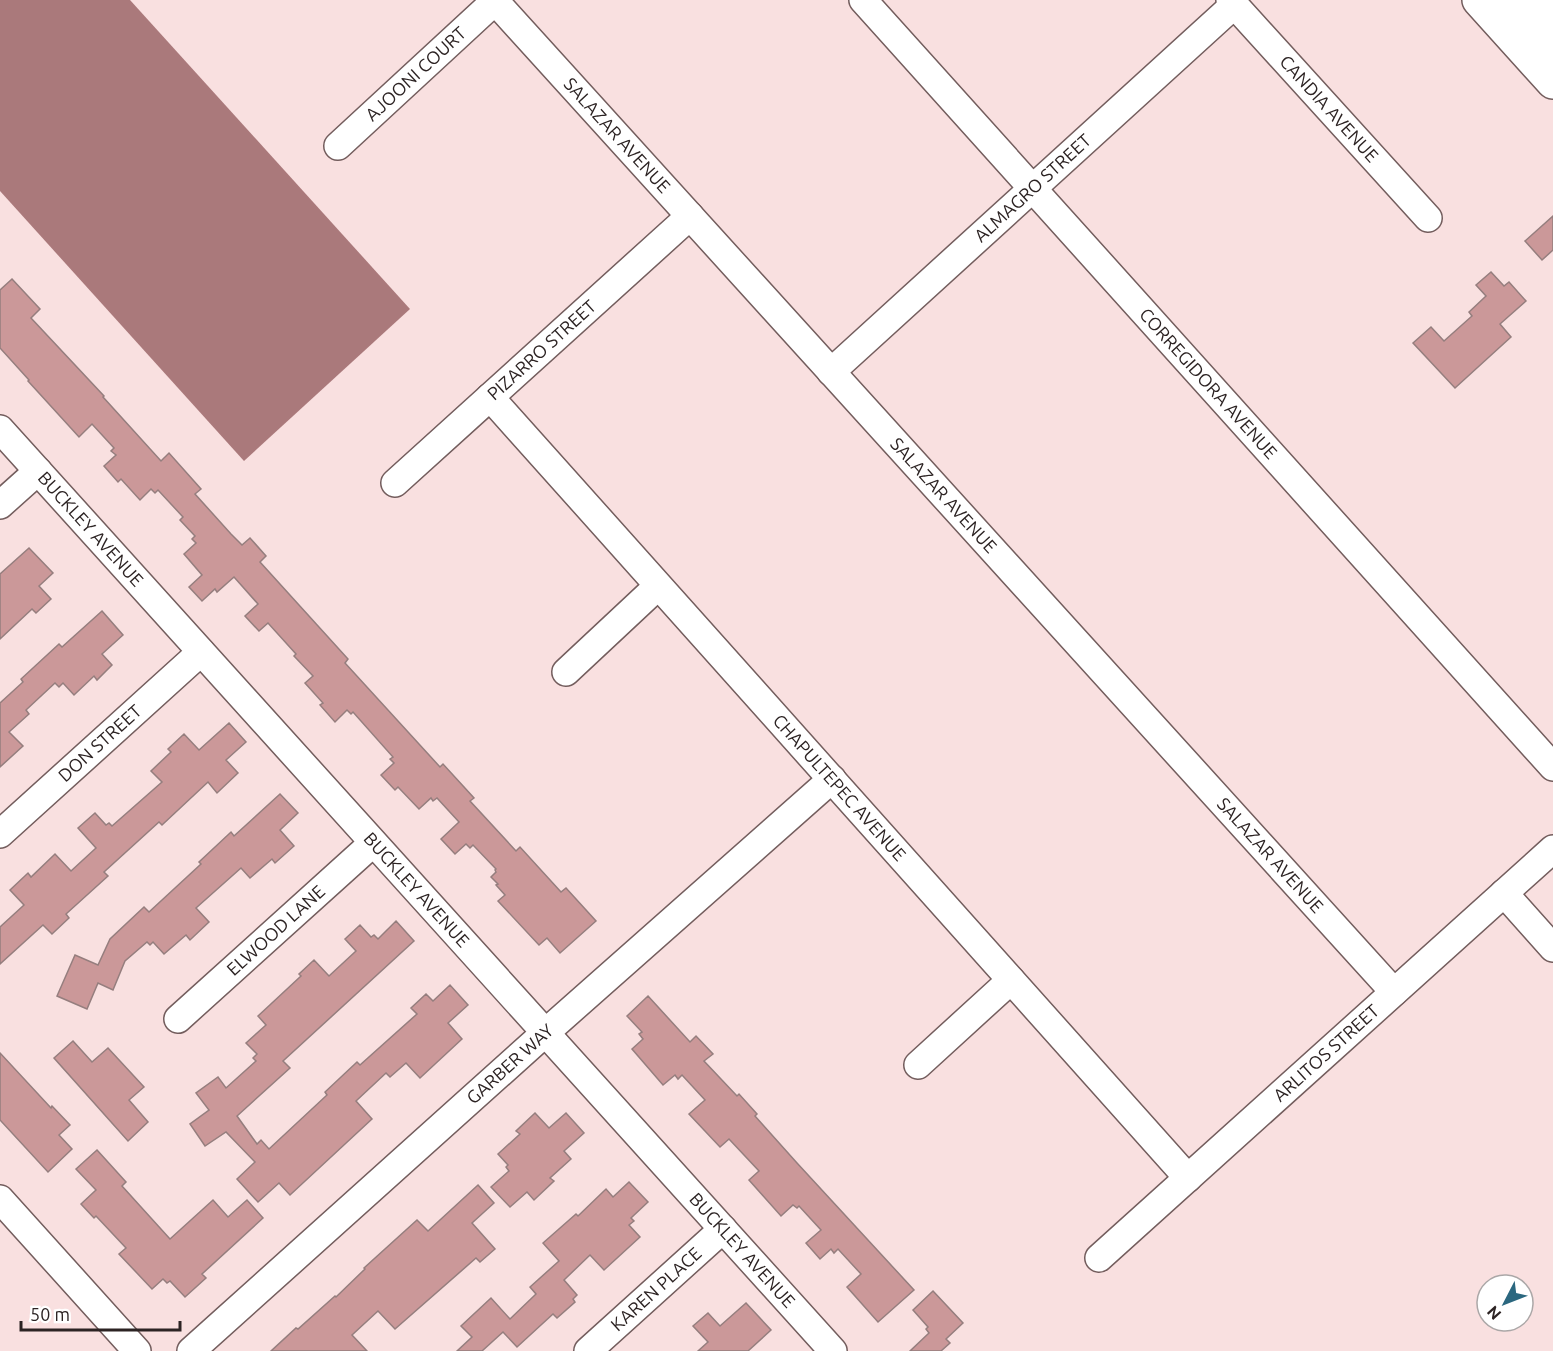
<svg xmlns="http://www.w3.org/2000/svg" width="1553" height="1351" viewBox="0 0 1553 1351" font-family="Ubuntu,sans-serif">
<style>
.water{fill:#aa797b}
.building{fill:#cb9899;stroke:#957e7e;stroke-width:1.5}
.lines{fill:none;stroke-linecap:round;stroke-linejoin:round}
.minor-casing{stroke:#735d5d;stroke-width:30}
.major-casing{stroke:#735d5d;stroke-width:36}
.minor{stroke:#fff;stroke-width:27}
.major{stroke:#fff;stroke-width:33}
.labels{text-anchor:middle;stroke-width:6;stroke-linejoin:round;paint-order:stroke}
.street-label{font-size:18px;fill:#2c2323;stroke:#fff}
</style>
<rect width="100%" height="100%" fill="#f9e0e0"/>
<polygon class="water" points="0,0 130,0 410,309 244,461 0,191"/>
<g class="building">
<polygon points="1553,216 1553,250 1542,260 1525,241"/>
<polygon points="1491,272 1504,286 1509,282 1526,301 1500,324 1511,337 1455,388 1413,343 1431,327 1444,341 1472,316 1469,312 1486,296 1476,285"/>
<polygon points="12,279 40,309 31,318 104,396 103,397 161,461 169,453 201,489 195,494 231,534 242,545 250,538 266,556 260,562 348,659 345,663 440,767 443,764 474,798 470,801 516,851 520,847 561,892 566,888 596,921 560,953 547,938 539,945 498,901 505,895 496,885 498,884 491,877 496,872 495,870 496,869 473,845 470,848 466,844 455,854 441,839 459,822 437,798 433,801 431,798 419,809 398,787 395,790 381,775 394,763 390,759 393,757 353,712 351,714 347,710 335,722 320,705 323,703 305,683 313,676 294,656 296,654 268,623 259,631 245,616 258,604 234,577 217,592 215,589 202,601 189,587 202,575 184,554 196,543 192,539 195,536 180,520 183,517 158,490 155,493 151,489 140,500 121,479 118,482 104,466 116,455 111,451 114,448 92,424 79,437 28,381 29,380 0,348 0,290"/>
<polygon points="29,548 53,573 39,586 51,599 36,613 32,609 0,639 0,574"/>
<polygon points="102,611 123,635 102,654 112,665 97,680 94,676 74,695 63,683 59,687 55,683 26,710 29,714 9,732 23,746 0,767 0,703 23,682 21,679 59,644 62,647"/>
<polygon points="229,723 246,742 226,760 238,773 217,793 208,782 162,825 159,822 104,872 108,876 66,914 69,918 52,934 43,925 0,964 0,927 24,905 10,890 28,873 31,877 55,854 71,871 96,848 78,828 95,813 106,825 109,823 112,826 162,782 151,771 171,752 168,749 184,734 199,750"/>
<polygon points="280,794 298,813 280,830 294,846 275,863 272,859 250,878 241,868 196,908 209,922 190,940 186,935 164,954 153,942 150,945 147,942 125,961 113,990 98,983 87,1009 57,996 75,955 98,965 110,939 144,907 149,912 201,864 199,862 231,832 234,836"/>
<polygon points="396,921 414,941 283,1061 290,1068 237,1116 257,1144 261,1140 269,1149 327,1095 325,1092 357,1062 360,1065 417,1014 411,1008 426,994 433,1001 450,985 468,1005 448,1023 462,1039 420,1078 406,1063 390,1077 386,1073 356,1101 372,1119 290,1195 279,1183 258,1202 237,1179 255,1162 226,1132 205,1146 190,1124 209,1110 196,1093 218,1077 226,1088 256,1061 253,1058 257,1054 246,1043 266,1025 258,1016 301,976 299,974 314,960 329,976 356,951 345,939 360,925 371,937 374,935 378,939"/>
<polygon points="648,996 690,1042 696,1036 713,1054 704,1061 737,1096 739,1094 757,1114 755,1116 797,1163 914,1290 878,1322 847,1287 861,1274 838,1249 834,1253 831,1249 820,1259 806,1243 821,1230 799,1206 797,1208 793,1205 781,1216 749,1180 759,1171 729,1139 720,1147 689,1114 705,1100 682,1075 678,1079 675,1075 663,1085 632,1049 643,1039 639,1034 642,1032 627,1016"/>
<polygon points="73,1041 92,1062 108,1048 144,1087 129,1100 148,1122 128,1141 54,1058"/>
<polygon points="0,1053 51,1108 52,1106 70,1125 59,1135 72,1149 48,1172 0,1120"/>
<polygon points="535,1113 549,1128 566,1113 584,1133 564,1151 571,1159 550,1178 554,1181 534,1200 527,1192 510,1207 491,1187 509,1171 506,1167 508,1165 498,1154 520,1134 516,1131"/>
<polygon points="97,1150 126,1182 122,1186 170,1239 213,1200 228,1217 247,1200 263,1218 202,1274 206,1278 185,1297 170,1281 167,1283 163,1279 152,1289 119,1254 126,1248 96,1216 94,1218 81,1204 96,1190 76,1169"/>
<polygon points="629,1182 648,1202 631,1218 634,1221 629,1225 640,1237 604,1270 590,1255 564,1280 577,1295 573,1299 575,1302 557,1318 553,1314 517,1347 503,1332 482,1351 457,1351 472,1337 461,1326 491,1298 510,1319 536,1294 530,1287 559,1261 543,1243 576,1214 578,1216 606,1189 613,1197"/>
<polygon points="478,1185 494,1203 472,1223 495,1249 480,1262 476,1258 395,1329 378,1311 352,1335 367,1351 271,1351 296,1328 298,1329 335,1296 336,1297 365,1269 364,1268 417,1220 428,1231"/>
<polygon points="933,1291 963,1323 946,1339 950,1343 941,1351 910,1351 929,1333 926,1329 928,1327 913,1310"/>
<polygon points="746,1303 771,1330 748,1351 698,1351 708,1342 693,1326 708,1313 720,1326"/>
</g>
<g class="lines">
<g class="minor-casing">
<g id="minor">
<path id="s1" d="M494,0L1394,992"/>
<path id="s2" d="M863,0L1553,767"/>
<path id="s3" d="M1230,0L1428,218"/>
<path id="s4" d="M338,146L495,1"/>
<path id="s5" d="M831,372L1234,5"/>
<path id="s6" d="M490,397L1188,1178"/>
<path id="s7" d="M0,429L833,1351"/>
<path id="s8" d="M395,483L690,216"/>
<polyline points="0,505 38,471"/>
<polyline points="566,672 658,586"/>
<path id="s9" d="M0,834L201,652"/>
<polyline points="1504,893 1553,948"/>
<path id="s10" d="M178,1019L373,843"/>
<polyline points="918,1065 1011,980"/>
<polyline points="0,1199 137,1351"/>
<path id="s11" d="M1099,1258L1553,849"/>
<path id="s12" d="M191,1351L545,1033L832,779"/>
<path id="s13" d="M588,1351L723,1229"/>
</g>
</g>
<g class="major-casing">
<g id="major">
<polyline points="1479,0 1553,82"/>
<polyline points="1512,0 1553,46"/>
<polyline points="1545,0 1553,9"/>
</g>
</g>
<use href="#minor" class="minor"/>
<use href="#major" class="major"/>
</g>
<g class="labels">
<g class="street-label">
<text dy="6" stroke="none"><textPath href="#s4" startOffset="106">AJOONI COURT</textPath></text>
<text dy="6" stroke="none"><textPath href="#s3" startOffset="147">CANDIA AVENUE</textPath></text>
<text dy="6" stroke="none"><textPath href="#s1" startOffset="183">SALAZAR AVENUE</textPath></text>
<text dy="6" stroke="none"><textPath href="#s5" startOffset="273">ALMAGRO STREET</textPath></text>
<text dy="6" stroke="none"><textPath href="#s8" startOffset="198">PIZARRO STREET</textPath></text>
<text dy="6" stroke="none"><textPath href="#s2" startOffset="516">CORREGIDORA AVENUE</textPath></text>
<text dy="6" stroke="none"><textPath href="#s1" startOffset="669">SALAZAR AVENUE</textPath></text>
<text dy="6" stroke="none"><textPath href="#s7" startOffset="135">BUCKLEY AVENUE</textPath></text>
<text dy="6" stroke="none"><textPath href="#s9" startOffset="135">DON STREET</textPath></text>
<text dy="6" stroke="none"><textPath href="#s6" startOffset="524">CHAPULTEPEC AVENUE</textPath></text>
<text dy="6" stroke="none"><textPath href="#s1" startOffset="1155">SALAZAR AVENUE</textPath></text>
<text dy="6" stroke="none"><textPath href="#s7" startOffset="621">BUCKLEY AVENUE</textPath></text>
<text dy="6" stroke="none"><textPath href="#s10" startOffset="132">ELWOOD LANE</textPath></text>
<text dy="6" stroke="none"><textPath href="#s11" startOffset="306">ARLITOS STREET</textPath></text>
<text dy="6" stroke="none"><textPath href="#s12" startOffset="429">GARBER WAY</textPath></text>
<text dy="6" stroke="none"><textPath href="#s7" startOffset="1107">BUCKLEY AVENUE</textPath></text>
<text dy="6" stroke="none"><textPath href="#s13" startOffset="92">KAREN PLACE</textPath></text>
</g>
</g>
<g transform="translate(1505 1303) rotate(228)"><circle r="28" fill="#ffffff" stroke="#aba7a7" stroke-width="1.5"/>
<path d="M0-4.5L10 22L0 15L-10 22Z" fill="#2b677f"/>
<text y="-9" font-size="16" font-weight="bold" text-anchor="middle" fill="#2c2323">N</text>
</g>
<path d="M21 1321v9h159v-9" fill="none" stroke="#2c2323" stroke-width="3"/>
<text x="30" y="1321" font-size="18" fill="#2c2323" stroke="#ffffff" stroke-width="4.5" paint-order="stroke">50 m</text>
</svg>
